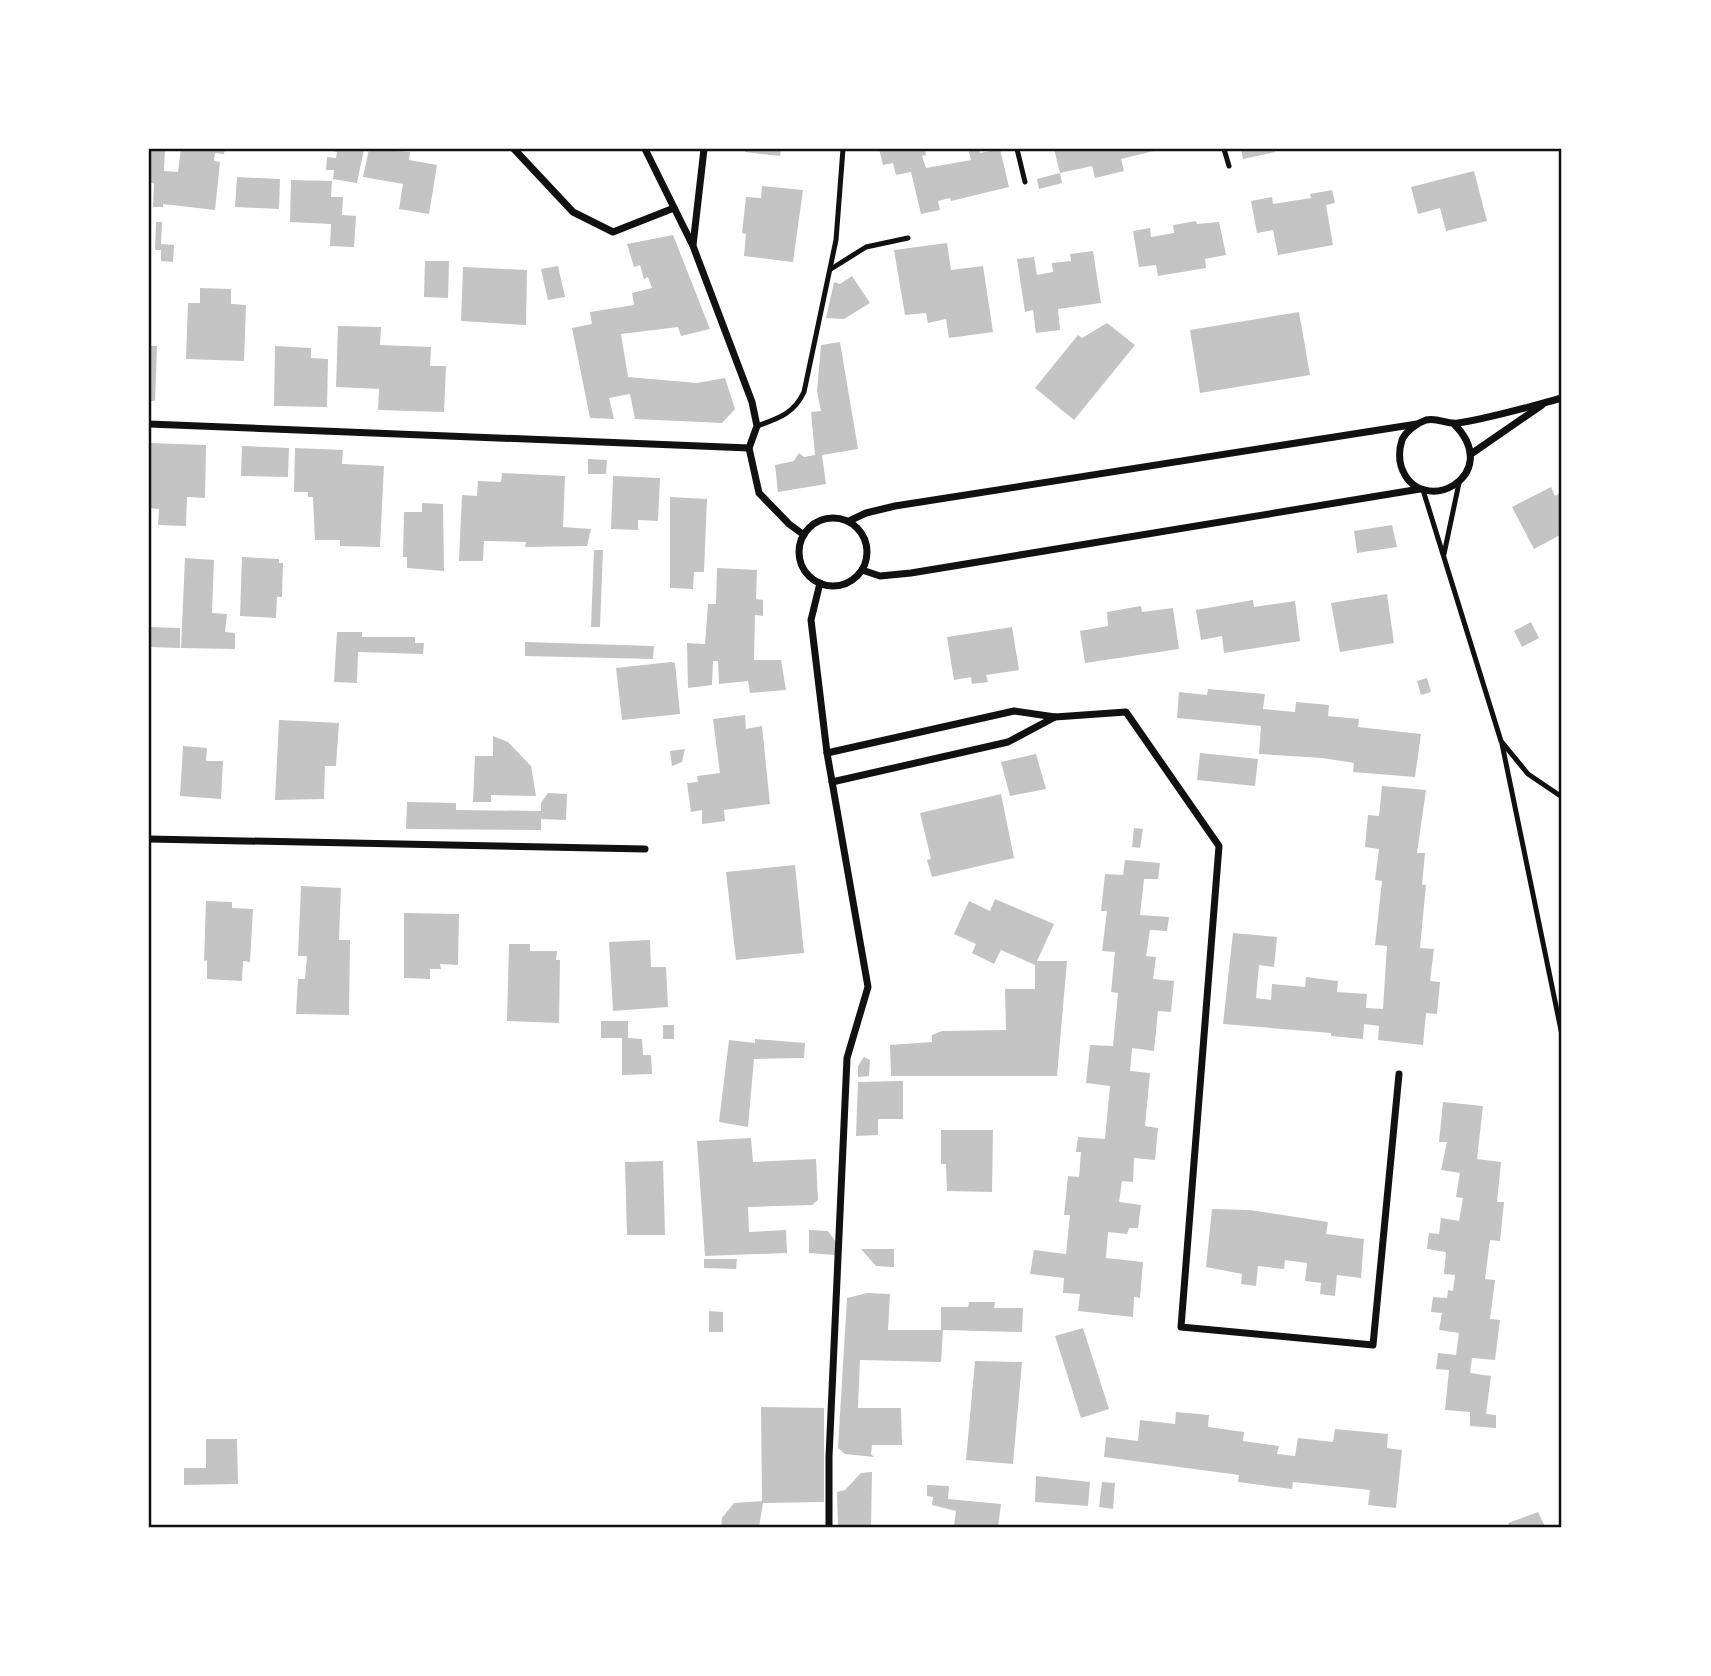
<svg xmlns="http://www.w3.org/2000/svg" width="1711" height="1676" viewBox="0 0 1711 1676" font-family="Mulish,sans-serif">
<style>
.building{fill:#c4c4c4}
.lines{fill:none;stroke-linecap:round;stroke-linejoin:round}
.service{stroke:#111;stroke-width:5}
.minor{stroke:#111;stroke-width:7}
.neatline{fill:none;stroke:#111;stroke-width:2.5}
</style>
<rect width="100%" height="100%" fill="#fff"/>
<g class="building">
<polygon points="149,149 165,149 164,171 178,172 181,149 225,149 224,154 215,153 214,161 220,162 215,210 163,204 163,207 153,207 154,183 149,183"/>
<polygon points="324,149 364,149 357,183 333,179 334,170 326,170 327,157 336,158 337,152"/>
<polygon points="369,149 410,152 409,160 437,165 429,214 399,209 403,184 363,177"/>
<polygon points="745,149 781,149 780,156 745,152"/>
<polygon points="879,149 925,149 926,155 922,156 926,168 971,160 968,149 979,149 980,153 1000,149 1009,187 951,201 950,198 938,201 940,210 921,214 911,172 896,175 893,163 883,165"/>
<polygon points="1054,149 1158,149 1158,150 1121,159 1124,171 1095,178 1092,166 1060,173 1062,183 1039,189 1037,179 1060,173"/>
<polygon points="1241,149 1274,149 1275,152 1243,159"/>
<polygon points="1474,171 1487,221 1446,231 1440,208 1418,214 1411,187"/>
<polygon points="237,177 280,179 279,209 235,207"/>
<polygon points="291,180 332,181 331,197 343,197 342,215 356,216 354,247 330,246 331,224 290,222"/>
<polygon points="762,186 803,190 793,262 744,256 746,234 742,233 746,197 761,198"/>
<polygon points="1332,190 1335,203 1326,205 1333,245 1278,255 1273,230 1257,233 1251,201 1272,197 1273,204 1311,198 1310,194"/>
<polygon points="1196,221 1197,224 1219,222 1226,255 1205,259 1206,268 1158,276 1156,265 1139,267 1133,231 1150,228 1151,237 1174,233 1173,225"/>
<polygon points="156,222 162,222 161,244 174,245 173,262 161,261 161,250 155,250"/>
<polygon points="673,235 710,329 681,336 678,327 621,334 628,377 697,383 725,378 735,409 722,423 635,419 630,394 609,398 614,419 590,418 572,328 592,324 590,312 634,305 632,293 652,288 648,277 644,279 640,265 634,267 627,244"/>
<polygon points="947,243 951,270 983,266 993,332 949,338 946,319 928,323 926,313 905,315 894,250"/>
<polygon points="1093,251 1101,303 1058,309 1060,330 1036,333 1033,310 1025,312 1017,259 1034,257 1037,275 1053,272 1052,263 1071,261 1070,254"/>
<polygon points="425,261 449,261 448,298 424,297"/>
<polygon points="558,266 565,297 548,300 541,269"/>
<polygon points="463,267 527,270 526,325 461,321"/>
<polygon points="852,276 870,303 844,319 826,318 834,282 840,284"/>
<polygon points="200,288 231,289 231,304 246,305 244,361 186,359 188,303 200,303"/>
<polygon points="1299,312 1310,375 1200,393 1190,330"/>
<polygon points="1107,323 1135,345 1074,420 1035,388 1078,335 1082,338"/>
<polygon points="338,326 381,327 380,345 431,347 430,366 446,366 444,412 378,410 379,389 336,387"/>
<polygon points="840,342 858,449 822,455 826,484 778,492 775,465 794,461 799,453 804,457 815,455 811,412 821,411 817,391 821,345"/>
<polygon points="149,346 157,346 155,401 149,401"/>
<polygon points="275,346 311,348 311,358 328,359 327,407 274,406"/>
<polygon points="149,443 206,445 205,498 187,497 186,526 158,525 159,509 149,508"/>
<polygon points="242,446 289,448 288,477 241,476"/>
<polygon points="295,448 343,450 342,464 384,466 380,547 340,546 340,540 315,540 313,497 308,497 308,492 294,492"/>
<polygon points="588,459 607,460 606,474 588,474"/>
<polygon points="502,473 565,476 563,527 591,529 587,546 525,547 526,542 484,541 483,561 459,561 462,495 477,496 478,481 501,482"/>
<polygon points="613,476 660,478 658,521 638,520 638,530 611,529"/>
<polygon points="1551,487 1555,496 1562,492 1562,534 1534,549 1512,507"/>
<polygon points="670,497 707,499 704,572 694,572 693,589 670,588"/>
<polygon points="422,503 443,504 444,571 407,568 407,557 403,557 404,512 422,512"/>
<polygon points="1392,525 1397,547 1357,553 1354,531"/>
<polygon points="594,550 603,550 600,627 591,627"/>
<polygon points="242,557 279,559 279,563 283,563 282,597 277,597 276,618 240,616"/>
<polygon points="185,558 214,560 212,613 227,614 225,632 235,633 235,649 181,648"/>
<polygon points="717,568 757,570 756,599 763,600 763,616 755,615 754,660 781,660 786,690 750,693 748,681 719,684 718,661 713,661 712,685 688,688 687,643 705,644 708,604 716,604"/>
<polygon points="1387,594 1394,643 1340,652 1331,603"/>
<polygon points="1253,600 1254,607 1295,601 1300,641 1224,653 1222,636 1201,640 1196,610"/>
<polygon points="1141,606 1142,612 1173,608 1179,649 1085,663 1080,631 1108,626 1107,612"/>
<polygon points="1531,622 1539,638 1522,647 1514,631"/>
<polygon points="149,627 180,628 180,648 149,647"/>
<polygon points="1012,627 1019,670 986,675 988,682 972,684 971,677 954,680 947,637"/>
<polygon points="337,632 362,632 362,637 415,637 415,643 424,643 423,654 358,652 357,683 334,682"/>
<polygon points="525,642 654,646 653,659 525,656"/>
<polygon points="671,662 675,663 680,714 622,720 616,668"/>
<polygon points="1427,678 1431,692 1421,695 1417,681"/>
<polygon points="1208,689 1265,694 1263,709 1295,712 1296,702 1329,705 1328,716 1359,719 1358,727 1421,734 1415,777 1353,772 1354,763 1322,758 1259,754 1261,726 1177,718 1179,692 1207,695"/>
<polygon points="745,715 746,729 762,726 770,804 724,810 725,821 702,824 702,810 691,812 687,783 698,782 697,776 720,773 713,719"/>
<polygon points="279,720 339,723 336,766 325,766 324,799 275,800"/>
<polygon points="493,736 508,742 531,766 536,796 491,795 491,802 473,802 475,756 493,756"/>
<polygon points="183,746 207,748 206,761 223,761 221,799 180,796"/>
<polygon points="685,749 682,762 672,766 670,751"/>
<polygon points="1200,753 1258,759 1255,786 1197,780"/>
<polygon points="1036,754 1046,789 1010,796 1001,762"/>
<polygon points="1382,786 1426,790 1417,853 1425,853 1422,885 1426,885 1420,948 1434,949 1430,981 1440,982 1437,1014 1426,1013 1423,1045 1378,1040 1379,1026 1364,1024 1363,1039 1331,1036 1331,1033 1223,1024 1233,933 1277,937 1274,967 1259,965 1256,998 1271,1000 1272,984 1305,987 1306,977 1338,981 1337,992 1367,994 1366,1008 1383,1009 1387,946 1375,945 1382,881 1375,880 1379,849 1365,847 1368,815 1379,816"/>
<polygon points="548,793 567,794 566,820 541,819 541,830 406,829 407,802 456,803 456,810 541,811 541,803"/>
<polygon points="1001,794 1014,858 932,877 927,860 931,859 920,813"/>
<polygon points="1134,828 1143,829 1140,848 1132,847"/>
<polygon points="1125,860 1160,863 1158,879 1144,879 1140,915 1169,917 1167,931 1150,930 1146,956 1156,957 1153,979 1174,981 1171,1012 1158,1011 1154,1051 1132,1048 1130,1071 1150,1073 1145,1126 1158,1128 1155,1160 1134,1158 1133,1182 1122,1181 1119,1202 1141,1205 1138,1228 1129,1228 1127,1234 1108,1232 1106,1258 1143,1262 1140,1298 1134,1297 1133,1317 1078,1311 1080,1294 1063,1293 1064,1278 1030,1274 1034,1250 1066,1254 1070,1215 1064,1215 1068,1176 1079,1177 1081,1152 1076,1152 1078,1137 1105,1139 1110,1086 1086,1083 1090,1045 1113,1046 1118,993 1111,992 1115,952 1102,951 1107,911 1101,911 1105,874 1123,875"/>
<polygon points="795,865 804,953 736,960 726,872"/>
<polygon points="301,886 341,888 339,940 350,940 349,1015 296,1014 298,979 305,979 307,956 298,956"/>
<polygon points="995,899 1054,924 1037,961 1067,961 1057,1076 891,1076 890,1045 932,1042 932,1035 942,1031 1006,1030 1005,989 1035,989 1035,965 1001,950 994,964 972,953 976,944 954,934 969,901 990,911"/>
<polygon points="206,901 232,902 232,908 253,909 250,962 243,961 242,981 207,979 207,960 204,961"/>
<polygon points="404,913 459,914 458,965 440,964 441,969 430,969 430,979 404,978"/>
<polygon points="650,940 651,967 666,967 668,1007 613,1011 609,942"/>
<polygon points="509,944 530,944 530,951 557,951 556,960 560,960 559,1023 507,1021"/>
<polygon points="601,1021 628,1021 628,1038 642,1039 643,1055 651,1055 652,1074 622,1075 622,1038 601,1038"/>
<rect x="663" y="1025" width="11" height="14"/>
<polygon points="755,1039 805,1043 804,1058 754,1059 748,1127 719,1122 729,1040 755,1043"/>
<polygon points="864,1057 870,1060 869,1076 858,1077 858,1066"/>
<polygon points="903,1081 903,1119 878,1119 878,1135 856,1136 858,1082"/>
<polygon points="1443,1102 1483,1106 1477,1159 1501,1162 1497,1202 1504,1202 1500,1241 1490,1240 1485,1279 1495,1280 1490,1319 1500,1320 1495,1360 1472,1358 1470,1373 1491,1376 1486,1414 1496,1415 1496,1428 1470,1426 1470,1412 1445,1410 1449,1370 1436,1369 1438,1353 1456,1355 1459,1333 1439,1330 1442,1313 1431,1312 1433,1297 1447,1298 1448,1290 1453,1291 1455,1275 1444,1274 1446,1252 1427,1249 1429,1233 1439,1234 1441,1218 1459,1221 1463,1198 1456,1197 1460,1173 1441,1170 1447,1142 1439,1142"/>
<polygon points="941,1130 993,1130 992,1192 947,1191 946,1164 941,1164"/>
<polygon points="751,1138 753,1162 816,1159 818,1200 812,1205 748,1207 749,1232 786,1230 787,1253 705,1256 697,1141"/>
<polygon points="663,1161 665,1235 627,1235 625,1162"/>
<polygon points="1212,1209 1250,1210 1328,1222 1326,1234 1364,1239 1361,1278 1337,1275 1335,1296 1320,1294 1321,1283 1305,1281 1307,1263 1285,1260 1284,1269 1258,1266 1256,1286 1241,1284 1242,1274 1206,1267"/>
<polygon points="809,1230 828,1231 836,1242 835,1255 809,1253"/>
<polygon points="861,1249 894,1249 894,1267 876,1266"/>
<polygon points="704,1259 737,1259 736,1269 704,1268"/>
<polygon points="867,1293 890,1294 888,1330 941,1330 941,1307 968,1307 969,1302 995,1302 994,1308 1023,1308 1022,1332 943,1330 941,1362 860,1360 858,1408 901,1408 902,1445 872,1445 871,1454 874,1457 845,1454 838,1448 847,1298"/>
<polygon points="709,1311 723,1312 723,1332 709,1332"/>
<polygon points="1083,1328 1109,1409 1081,1418 1055,1336"/>
<polygon points="975,1361 1022,1362 1013,1464 966,1460"/>
<polygon points="761,1407 824,1408 824,1502 763,1503 759,1527 721,1527 722,1518 734,1503 762,1501"/>
<polygon points="1176,1412 1209,1415 1208,1427 1244,1432 1243,1441 1279,1446 1277,1454 1295,1456 1298,1438 1333,1442 1335,1429 1388,1434 1387,1448 1402,1450 1396,1508 1368,1505 1370,1490 1293,1482 1292,1489 1238,1482 1239,1475 1104,1457 1106,1437 1138,1441 1140,1420 1175,1424"/>
<polygon points="206,1439 237,1439 238,1484 184,1485 184,1468 206,1468"/>
<polygon points="872,1472 871,1527 838,1527 837,1492 845,1490 861,1473"/>
<polygon points="1036,1476 1090,1482 1088,1506 1035,1502"/>
<polygon points="1102,1482 1115,1483 1113,1509 1099,1507"/>
<polygon points="927,1485 949,1486 948,1499 1001,1504 998,1527 954,1525 956,1511 932,1505 933,1497 927,1496"/>
<polygon points="1538,1512 1545,1527 1510,1527 1508,1523"/>
</g>
<g class="lines">
<g class="service">
<polyline points="1017,149 1025,182"/>
<polyline points="1224,149 1229,166"/>
<polyline points="831,269 866,247 908,238"/>
<path d="M757,426C777,419 794,414 804,392L836,240L843,149"/>
<polyline points="1423,490 1501,741 1528,774 1562,797"/>
<polyline points="1444,554 1459,483"/>
<polyline points="1502,744 1562,1035"/>
</g>
<g class="minor">
<polyline points="514,149 573,212 613,232 674,208"/>
<polyline points="645,149 693,246 752,402 757,426 749,448 759,493 789,524 804,535"/>
<polyline points="693,245 704,149"/>
<polyline points="149,424 749,448"/>
<path d="M1454,424C1506,476 1419,521 1401,466C1399,458 1399,449 1402,440C1406,431 1417,423 1426,420C1438,417 1447,425 1458,423C1492,418 1528,407 1562,398"/>
<polyline points="1471,454 1542,405"/>
<circle cx="833" cy="552" r="34"/>
<polyline points="849,521 866,513 895,506 1417,424"/>
<polyline points="862,570 880,576 911,573 1420,489"/>
<polyline points="820,583 811,620 827,753 868,987 847,1058 829,1457 829,1527"/>
<polyline points="827,753 1014,711 1055,717 1126,712 1219,846 1181,1327 1373,1345 1399,1074"/>
<polyline points="832,782 1008,742 1055,717"/>
<polyline points="149,839 645,849"/>
</g>
</g>
<rect width="1711" height="1676" fill="none" stroke="#ffffff" stroke-width="301"/>
<rect x="150" y="150" width="1410" height="1376" class="neatline"/>
</svg>
